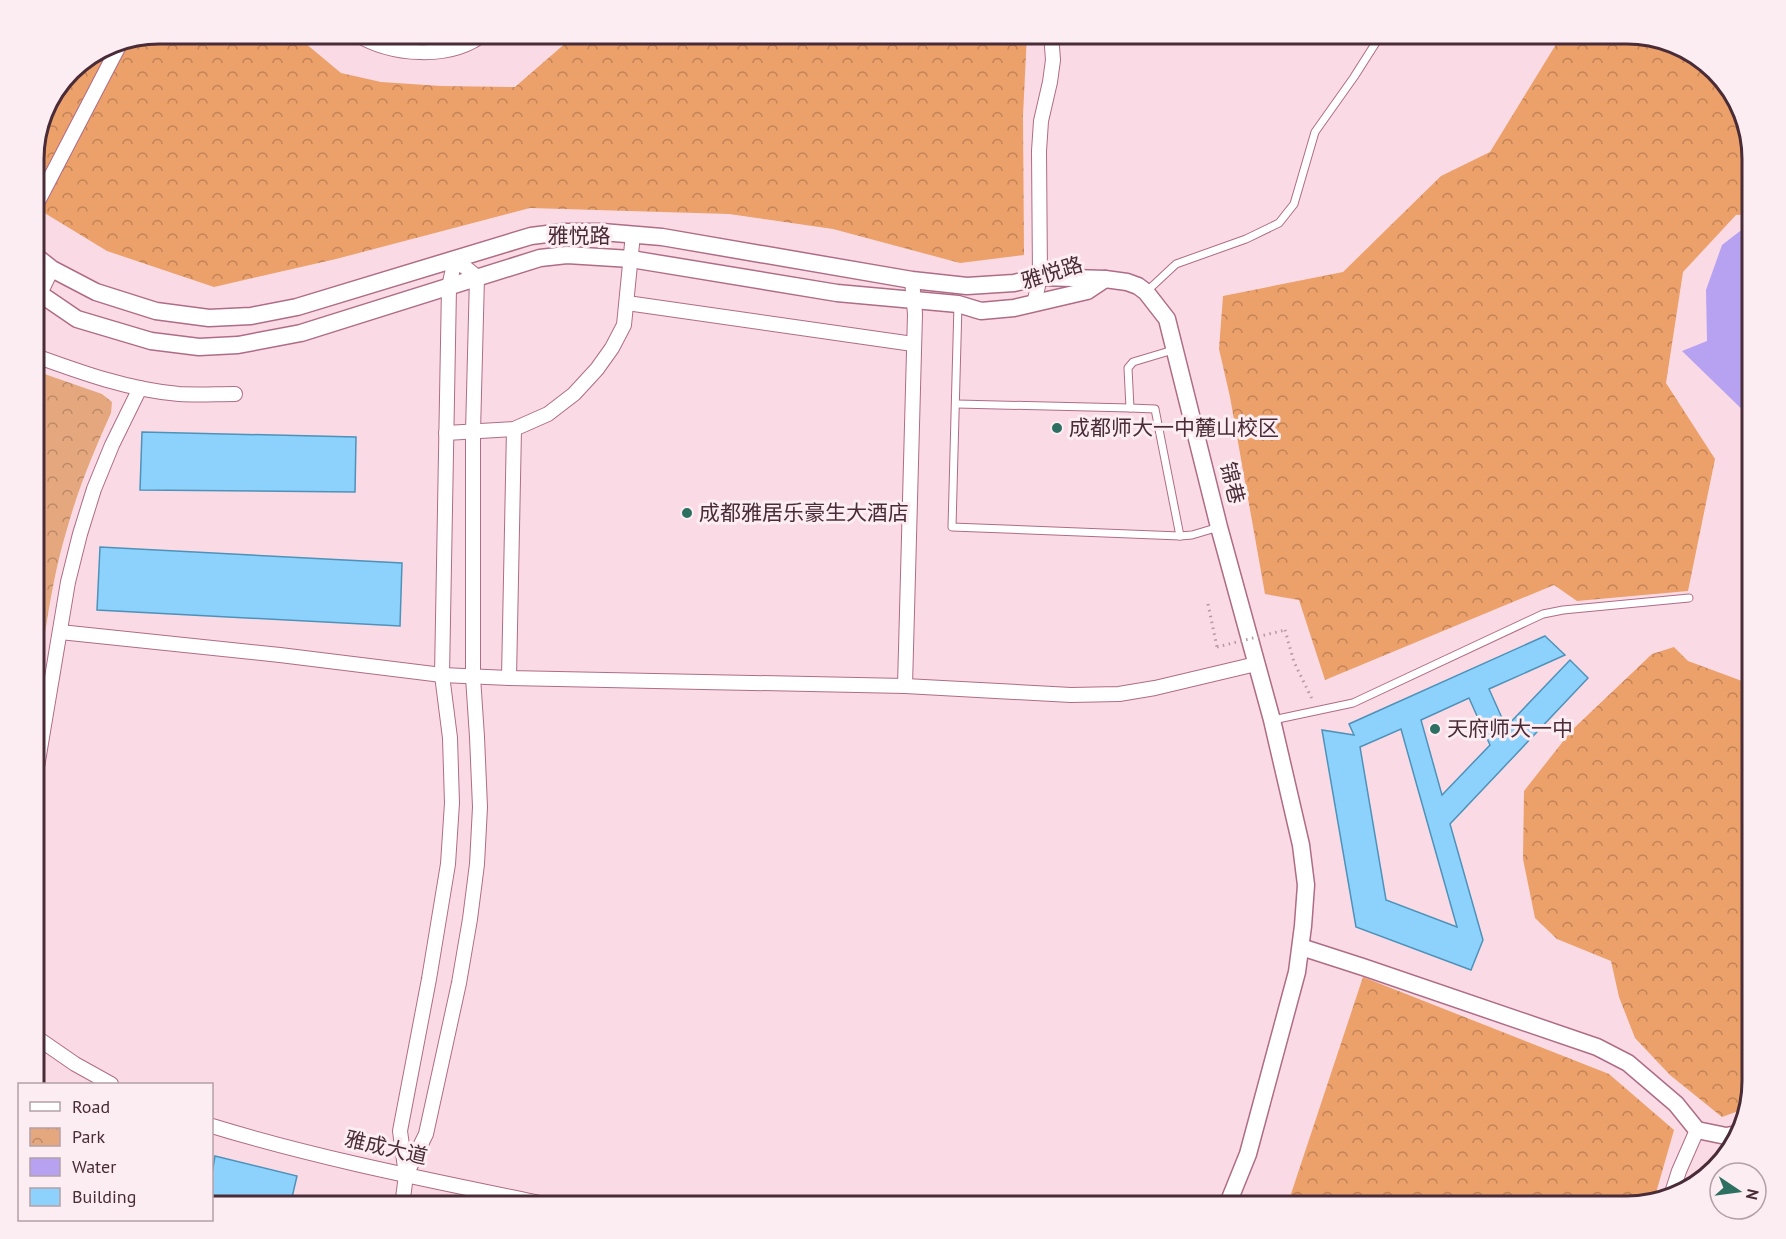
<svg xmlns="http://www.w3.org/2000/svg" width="1786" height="1239" viewBox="0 0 1786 1239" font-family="'PT Sans','Noto Sans SC',sans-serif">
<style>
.forest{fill:url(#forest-crowns)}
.park{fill:url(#park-crowns)}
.water{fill:#b6a2f1}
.building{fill:#8cd2fc;stroke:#4e92b9;stroke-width:1.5;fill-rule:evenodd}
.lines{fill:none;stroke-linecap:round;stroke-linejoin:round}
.service-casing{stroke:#af6c86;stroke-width:9}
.minor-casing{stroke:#af6c86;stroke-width:16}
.tertiary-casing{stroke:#af6c86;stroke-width:19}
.path{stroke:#b698a3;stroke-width:3;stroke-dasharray:1.5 4.5;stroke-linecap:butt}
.service{stroke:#fff;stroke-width:7}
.minor{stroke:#fff;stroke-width:14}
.tertiary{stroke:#fff;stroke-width:16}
.path-bridge{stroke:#b698a3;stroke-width:3;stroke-dasharray:1.5 4.5;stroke-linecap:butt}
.poi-dot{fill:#2d6f60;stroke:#fcedf2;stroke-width:2}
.labels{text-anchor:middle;stroke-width:6;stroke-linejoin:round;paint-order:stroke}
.street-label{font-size:21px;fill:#492c37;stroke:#fcedf2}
.poi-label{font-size:21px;fill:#492c37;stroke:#fcedf2;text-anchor:start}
.rim{fill:none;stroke:#492c37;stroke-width:3}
</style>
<defs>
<pattern id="forest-crowns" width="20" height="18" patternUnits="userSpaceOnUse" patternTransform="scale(1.5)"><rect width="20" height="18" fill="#eca06a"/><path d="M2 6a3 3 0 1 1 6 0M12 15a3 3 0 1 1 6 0" fill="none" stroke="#c18358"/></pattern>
<pattern id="park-crowns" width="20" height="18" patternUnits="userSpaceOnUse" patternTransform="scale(1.5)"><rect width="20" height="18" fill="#e5a87e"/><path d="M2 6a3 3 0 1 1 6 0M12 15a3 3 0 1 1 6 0" fill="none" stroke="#bc8968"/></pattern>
</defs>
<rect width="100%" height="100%" fill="#fadbe5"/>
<g class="forest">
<polygon points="159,33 293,33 341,73 381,82 441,86 515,87 568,41 565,33 1027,33 1023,116 1024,255 960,263 833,229 729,214 530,208 336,259 214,287 107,251 33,206 33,151 43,110 70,70 76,66 79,68 119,48 126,40"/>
<polygon points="1563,33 1627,33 1697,54 1736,96 1753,158 1753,214 1736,215 1683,272 1666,383 1715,459 1688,591 1577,601 1554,585 1325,680 1299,600 1265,594 1230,397 1219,349 1223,296 1343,272 1441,176 1490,152"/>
<polygon points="1674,647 1688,661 1742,681 1753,690 1753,1081 1744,1109 1722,1117 1670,1075 1635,1038 1619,997 1611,961 1557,939 1535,918 1523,859 1524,791 1572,730 1652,654"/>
<polygon points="1363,977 1609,1074 1674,1130 1654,1200 1628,1206 1287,1206"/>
</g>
<path class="park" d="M33,370L102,394L112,402L111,413C94,451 78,489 67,529C49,588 43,653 33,713Z"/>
<polygon class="water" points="1744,228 1753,236 1753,420 1682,351 1707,341 1706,290 1722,245"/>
<g class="building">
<polygon points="142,432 356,437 355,492 140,490"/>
<polygon points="100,547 402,563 400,626 97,610"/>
<path d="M1545,636L1565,655L1489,689L1506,727L1570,660L1588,678L1450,824L1483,940L1471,970L1356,927L1322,730L1354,735L1349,724ZM1469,698L1490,745L1442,795L1421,720ZM1401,729L1419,793L1457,927L1386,900L1360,747Z"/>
<polygon points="215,1156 297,1176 290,1206 234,1206 212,1201 212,1174"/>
</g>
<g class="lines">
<g class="service-casing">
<g id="service">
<polyline points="1146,292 1176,264 1246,239 1279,223 1294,204 1315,132 1354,77 1382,33"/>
<polyline points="958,304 952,527 1180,536 1192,535 1219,527"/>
<polyline points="957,404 1130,408 1128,368 1133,362 1173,350"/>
<polyline points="1130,408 1155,409 1180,536"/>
<polyline points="1273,720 1353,703 1543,614 1563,610 1689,598"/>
</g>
</g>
<g class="minor-casing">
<g id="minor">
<path d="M354,33C391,56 450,61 485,33"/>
<polyline points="33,211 122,40"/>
<polyline points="627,303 913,344"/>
<polyline points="1034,304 1040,277 1039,151 1041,121 1050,82 1053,60 1051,33"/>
<polyline points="33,308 52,269"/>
<path d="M33,355C80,372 129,390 179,394C198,395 216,394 235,394"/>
<polyline points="446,433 514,429 548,414 574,394 597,369 612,348 624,325 633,234"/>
<polyline points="60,632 280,655 442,675 509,678 905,686 1071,695 1119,694 1155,688 1256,664"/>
<polyline points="509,678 514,429"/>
<polyline points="905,686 915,314 912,280"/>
<polyline points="33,791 68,582 80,534 94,489 112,445 140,388"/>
<polyline points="33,1035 75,1064 111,1084"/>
<path d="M212,1126C323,1160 439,1182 554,1206"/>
<polyline points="1671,1196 1679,1171 1697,1130"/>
<polyline points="402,1206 406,1175 400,1131 429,979 448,864 452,803 450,738 442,675 449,287 455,259 477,277 473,432 473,677 477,737 480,807 477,864 470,919 459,983 426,1134 406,1175"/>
</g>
</g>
<g class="tertiary-casing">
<g id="tertiary">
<polyline points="33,254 52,269 96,292 156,311 209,318 251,316 297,307 531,236 563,232 602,232 662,237 912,280 967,286 1014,283 1040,277 1105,279 1127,282 1138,286 1146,292 1167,319 1219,527 1272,720 1301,845 1306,885 1303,926 1297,972 1248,1154 1227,1206"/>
<polyline points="33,289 77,319 151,341 199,347 238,345 301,333 540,258 567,255 631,259 837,293 958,304 981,311 1014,308 1087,291 1105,279"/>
<polyline points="1301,947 1363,967 1597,1047 1628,1063 1676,1104 1697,1130 1726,1136 1737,1134"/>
</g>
</g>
<g class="path">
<polyline points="1208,604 1217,647"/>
<polyline points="1285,630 1294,662 1313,701"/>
</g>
<use href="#service" class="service"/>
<use href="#minor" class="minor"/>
<use href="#tertiary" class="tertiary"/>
<polyline class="path-bridge" points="1217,647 1285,630"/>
</g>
<g class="poi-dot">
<circle cx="1057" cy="428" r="6"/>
<circle cx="687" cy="513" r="6"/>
<circle cx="1435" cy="729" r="6"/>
</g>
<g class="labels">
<g class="street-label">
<text x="579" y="243">雅悦路</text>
<text transform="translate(1052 273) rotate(-17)" y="7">雅悦路</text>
<text transform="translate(1232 483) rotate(76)" y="7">锦巷</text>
<text transform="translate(386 1148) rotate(13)" y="7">雅成大道</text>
</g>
<g class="poi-label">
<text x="1069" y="435">成都师大一中麓山校区</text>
<text x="699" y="520">成都雅居乐豪生大酒店</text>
<text x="1447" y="736">天府师大一中</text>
</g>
</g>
<path d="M0 0H1786V1239H0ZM159 44H1627A115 115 0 0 1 1742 159V1081A115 115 0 0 1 1627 1196H159A115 115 0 0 1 44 1081V159A115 115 0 0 1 159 44Z" fill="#fcedf2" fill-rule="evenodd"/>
<path class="rim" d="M159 44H1627A115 115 0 0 1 1742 159V1081A115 115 0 0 1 1627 1196H159A115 115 0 0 1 44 1081V159A115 115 0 0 1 159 44Z"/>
<rect x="18" y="1083" width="195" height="138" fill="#fcedf2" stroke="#b4a0a7" stroke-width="1.5"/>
<rect x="30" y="1102" width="30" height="9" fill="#ffffff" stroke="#b4a0a7" stroke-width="1.5"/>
<text x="72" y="1113" font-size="18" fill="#492c37">Road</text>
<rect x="30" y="1128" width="30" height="18" fill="url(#park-crowns)" stroke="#b4a0a7" stroke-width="1.5"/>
<text x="72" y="1143" font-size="18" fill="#492c37">Park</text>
<rect x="30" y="1158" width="30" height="18" fill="#b6a2f1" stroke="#b4a0a7" stroke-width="1.5"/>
<text x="72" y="1173" font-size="18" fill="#492c37">Water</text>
<rect x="30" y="1188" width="30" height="18" fill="#8cd2fc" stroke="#b4a0a7" stroke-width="1.5"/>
<text x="72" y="1203" font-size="18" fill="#492c37">Building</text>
<g transform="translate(1738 1191) rotate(103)"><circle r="28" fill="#fcedf2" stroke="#b4a0a7" stroke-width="1.5"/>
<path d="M0-4.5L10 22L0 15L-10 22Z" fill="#2d6f60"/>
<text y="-9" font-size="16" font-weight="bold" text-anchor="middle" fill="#492c37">N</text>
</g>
</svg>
